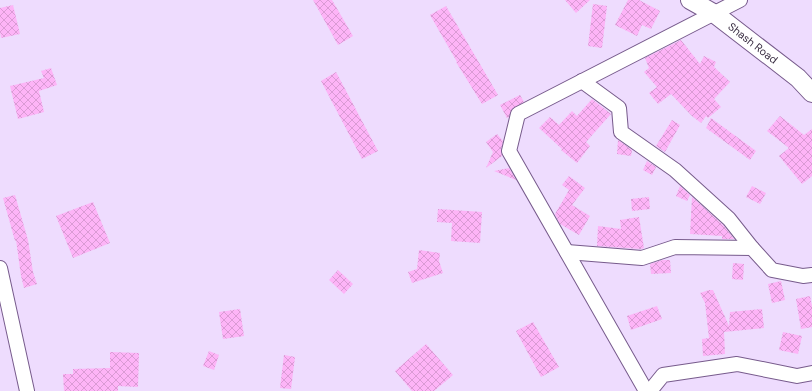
<svg xmlns="http://www.w3.org/2000/svg" width="812" height="391" viewBox="0 0 812 391" font-family="'DM Sans',sans-serif">
<style>
.building{fill:url(#building-cross-hatch)}
.lines{fill:none;stroke-linecap:round;stroke-linejoin:round}
.minor-casing{stroke:#775b8c;stroke-width:16}
.tertiary-casing{stroke:#775b8c;stroke-width:20}
.minor{stroke:#fff;stroke-width:14}
.tertiary{stroke:#fff;stroke-width:18}
.labels{text-anchor:middle;stroke-width:3;stroke-linejoin:round;paint-order:stroke}
.street-label{font-size:11px;fill:#382c41;stroke:#fff}
</style>
<defs>
<pattern id="building-cross-hatch" width="8" height="8" patternUnits="userSpaceOnUse"><rect width="8" height="8" fill="#fdb4f7"/><path d="M0 0l8 8M0 8l8-8" fill="none" stroke="#da9bd5"/></pattern>
</defs>
<rect width="100%" height="100%" fill="#eedcfe"/>
<g class="building">
<polygon points="313,0 332,0 353,36 338,45"/>
<polygon points="565,0 590,0 576,13"/>
<polygon points="628,0 639,0 660,11 651,29 642,25 637,36 615,25"/>
<polygon points="593,4 607,6 602,48 588,46"/>
<polygon points="13,5 20,34 1,38 0,32 0,8"/>
<polygon points="446,6 498,95 482,104 456,62 457,62 430,15"/>
<polygon points="681,40 700,64 704,56 716,62 714,67 730,82 714,99 721,107 708,118 706,116 701,123 692,116 671,94 658,104 649,93 657,87 644,72 649,68 645,58"/>
<polygon points="51,68 57,85 39,91 44,112 18,119 10,86 44,78 41,71"/>
<polygon points="336,72 378,151 362,159 321,81"/>
<polygon points="520,95 524,102 512,109 509,117 507,118 500,105"/>
<polygon points="592,99 611,114 586,142 590,146 577,163 561,150 562,149 539,128 550,117 559,125 572,111 577,116"/>
<polygon points="780,116 804,135 812,129 812,176 802,184 779,156 789,148 767,131"/>
<polygon points="711,118 756,151 750,160 706,128"/>
<polygon points="672,120 680,125 665,152 656,146"/>
<polygon points="497,134 503,141 501,150 502,156 486,168 493,152 486,142"/>
<polygon points="618,140 632,150 631,156 617,154"/>
<polygon points="647,161 656,167 652,175 643,170"/>
<polygon points="509,168 516,180 494,171"/>
<polygon points="569,176 585,188 572,205 590,216 579,235 560,224 555,214 569,190 562,185"/>
<polygon points="680,186 690,195 687,201 676,196"/>
<polygon points="752,186 766,193 760,204 746,197"/>
<polygon points="15,195 28,240 33,272 37,284 24,288 21,276 16,240 15,241 3,198"/>
<polygon points="649,197 650,209 632,211 631,199"/>
<polygon points="692,197 723,225 734,239 722,239 722,236 690,234"/>
<polygon points="93,202 110,243 73,258 56,216"/>
<polygon points="438,209 482,212 480,243 451,241 452,223 437,222"/>
<polygon points="639,217 644,248 641,249 597,246 598,226 621,229 620,220"/>
<polygon points="419,250 440,253 439,261 443,273 412,283 408,272 417,269"/>
<polygon points="662,260 670,260 671,273 651,274 650,264"/>
<polygon points="733,263 744,264 743,280 732,279"/>
<polygon points="338,270 353,284 344,294 329,280"/>
<polygon points="781,281 785,300 772,303 768,284"/>
<polygon points="709,290 713,290 729,326 730,312 762,309 764,328 724,332 725,354 703,356 702,339 709,338 705,303 700,293"/>
<polygon points="810,296 812,306 812,327 801,329 796,299"/>
<polygon points="657,306 662,319 631,330 627,316"/>
<polygon points="240,309 244,336 223,339 219,312"/>
<polygon points="533,322 559,367 541,377 516,331"/>
<polygon points="783,332 802,336 798,354 779,350"/>
<polygon points="426,344 453,375 434,391 412,391 395,371"/>
<polygon points="209,351 219,355 214,370 203,366"/>
<polygon points="110,352 139,353 138,387 118,386 118,391 64,391 63,374 73,374 73,369 110,368"/>
<polygon points="284,355 295,357 291,389 280,388"/>
</g>
<g class="lines">
<g class="minor-casing">
<g id="minor">
<polyline points="582,81 619,108 621,132 675,170 729,219 752,248"/>
<polyline points="567,252 642,258 675,247 752,248 772,270 803,276 812,275"/>
<polyline points="0,268 27,391"/>
<polyline points="646,391 509,151 518,114 740,0"/>
<polyline points="650,391 663,375 737,364 797,376 812,373"/>
</g>
</g>
<g class="tertiary-casing">
<polyline id="tertiary" points="690,0 715,14 798,78 812,93"/>
</g>
<use href="#minor" class="minor"/>
<use href="#tertiary" class="tertiary"/>
</g>
<g class="labels">
<g class="street-label">
<text transform="translate(753 43) rotate(38)" y="4">Shash Road</text>
</g>
</g>
</svg>
